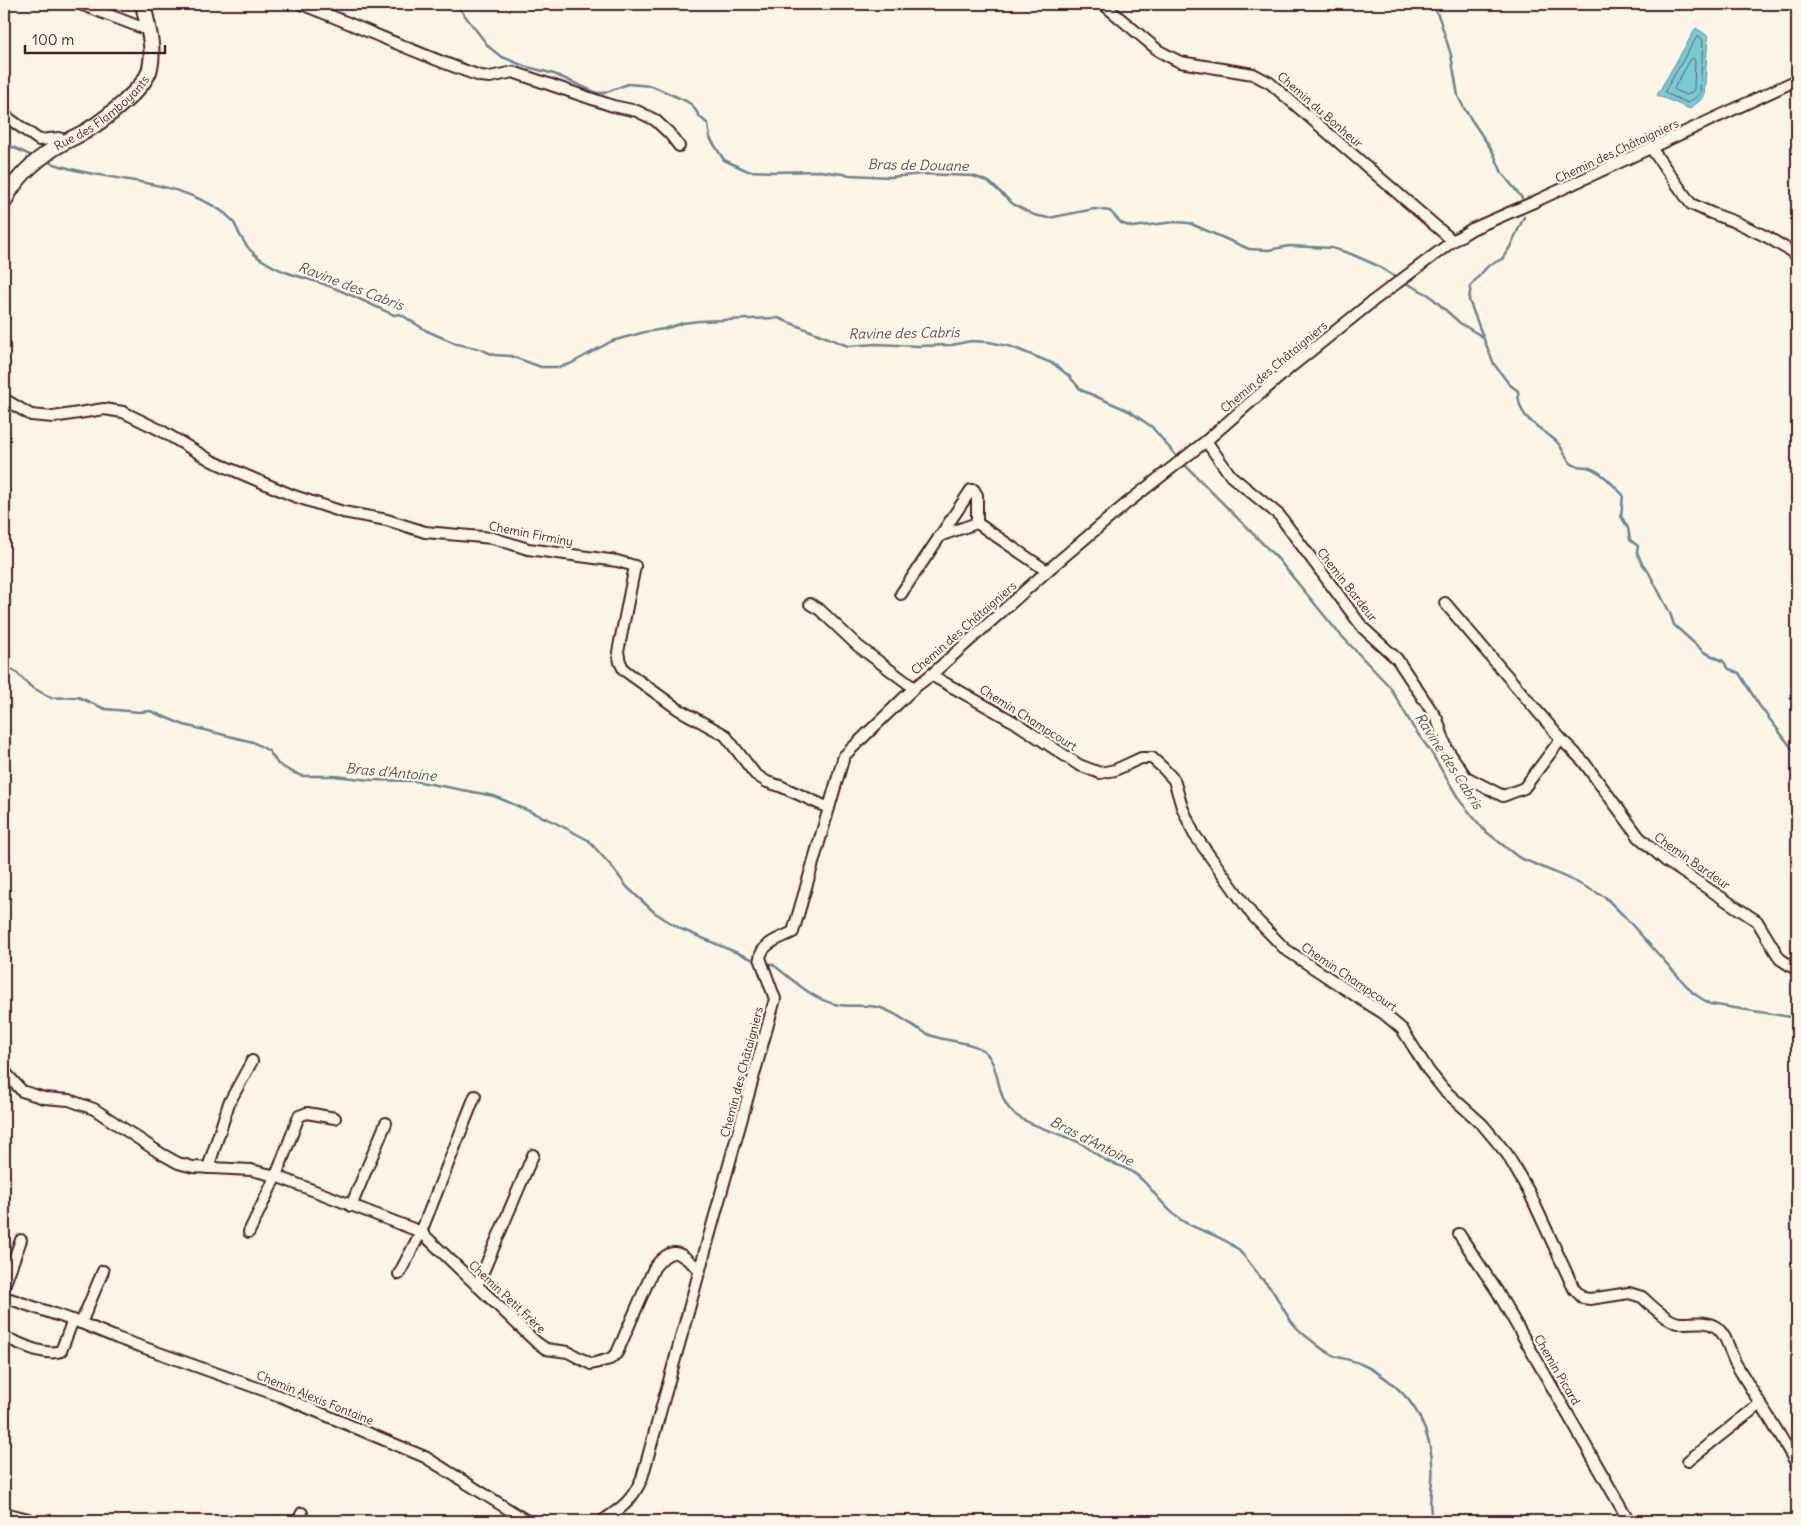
<svg xmlns="http://www.w3.org/2000/svg" width="1801" height="1525" viewBox="0 0 1801 1525" font-family="Delius,sans-serif">
<style>
.water{fill:#7acad6;stroke:#678692}
.lines{fill:none;stroke-linecap:round;stroke-linejoin:round}
.shore{stroke:#5d636f;stroke-width:1}
.stream{stroke:#678692;stroke-width:2.5}
.minor-casing{stroke:#4a1f2b;stroke-width:14}
.secondary-casing{stroke:#4a1f2b;stroke-width:18}
.minor{stroke:#fcf5e5;stroke-width:10}
.secondary{stroke:#fcf5e5;stroke-width:14}
.labels{text-anchor:middle;stroke-width:4.5;stroke-linejoin:round;paint-order:stroke}
.street-label{font-size:12px;fill:#4a1f2b;stroke:#fcf5e5}
.water-label{font-size:14px;font-style:italic;fill:#58525e;stroke:#fcf5e5}
</style>
<rect width="100%" height="100%" fill="#fcf5e5"/>
<filter id="ink" filterUnits="userSpaceOnUse"><feTurbulence type="fractalNoise" baseFrequency=".02" numOctaves="2"/><feDisplacementMap in="SourceGraphic" scale="10" xChannelSelector="R" yChannelSelector="G"/><feConvolveMatrix kernelMatrix="1 2 1 2 8 2 1 2 1" color-interpolation-filters="sRGB"/></filter>
<g filter="url(#ink)">
<polygon class="water" points="1696,28 1708,36 1704,97 1690,109 1657,95"/>
<g class="lines">
<g class="shore">
<polygon points="1699,37 1703,40 1700,94 1688,103 1667,94 1665,91 1696,38"/>
<polygon points="1693,58 1695,60 1694,90 1687,95 1676,91 1674,88 1691,59"/>
</g>
<g class="stream">
<polyline points="456,4 489,47 500,56 524,66 554,74 597,93 604,93 628,84 652,86 686,101 692,105 700,117 708,124 710,138 724,160 748,171 774,172 820,171 850,175 890,177 923,174 973,176 989,182 1013,204 1034,215 1049,218 1094,209 1110,211 1121,223 1132,227 1175,222 1189,223 1249,249 1269,250 1289,246 1332,248 1351,254 1376,265 1397,278"/>
<polyline points="1433,4 1440,20 1451,55 1458,96 1465,110 1493,152 1502,173 1522,198"/>
<polyline points="4,143 34,157"/>
<path d="M46,161C95,180 149,177 197,198C209,203 223,210 232,220C236,225 238,232 241,237C246,246 255,256 264,261C282,273 301,277 321,283C346,292 370,304 394,315L400,314L427,331L457,344L480,349L494,355L511,356L541,367H559L570,364L612,341L645,332L664,329L683,323L699,321L778,318L848,346L876,344L918,346L952,345L971,341L989,342L1012,347L1054,364L1069,376L1081,390L1129,411L1152,427L1178,458"/>
<path d="M1404,282L1429,295L1460,323L1483,337L1494,364L1509,384L1518,391C1518,420 1538,425 1556,441C1563,447 1565,459 1572,464C1577,468 1584,465 1590,468C1603,473 1613,485 1623,495L1621,516L1628,528L1630,540L1638,546L1637,552L1641,562L1648,571L1670,613L1674,625L1704,652L1723,661L1729,669L1739,673L1759,705L1797,755"/>
<polyline points="1483,337 1469,300 1471,285 1488,266 1502,259 1510,247 1524,217"/>
<polyline points="1186,466 1278,559 1337,631 1390,687 1413,727 1431,752 1460,801 1484,830 1518,857 1570,879 1605,897 1624,916 1693,993 1710,1004 1797,1018"/>
<polyline points="4,664 16,672 30,686 51,698 78,697 105,709 139,712 150,711 184,725 253,742 269,751 278,764 290,771 302,776 334,776 371,780 415,781 494,796 552,821 588,840 613,868 627,887 654,912 666,920 681,929 754,960"/>
<path d="M766,963L772,964C794,980 812,1000 839,1005C853,1007 868,1004 881,1008C900,1014 913,1028 930,1035C946,1042 970,1041 984,1051C1002,1066 994,1101 1017,1116C1037,1129 1062,1133 1082,1144C1090,1149 1097,1155 1105,1160C1112,1164 1120,1165 1127,1169C1148,1179 1160,1206 1181,1220C1198,1231 1218,1234 1235,1247C1246,1256 1253,1268 1262,1279C1266,1283 1271,1288 1274,1293C1286,1313 1291,1326 1311,1340C1318,1346 1326,1352 1334,1356C1343,1359 1353,1360 1361,1364C1384,1374 1408,1394 1419,1416C1429,1436 1434,1458 1432,1480C1431,1494 1428,1507 1433,1521"/>
</g>
<g class="minor-casing">
<g id="minor">
<polyline points="80,4 148,30"/>
<path d="M301,4C361,27 419,55 480,76L490,77L513,72L613,106L637,111L655,120L669,133L679,146"/>
<polyline points="1103,4 1159,51 1180,62 1253,74 1270,83 1453,241"/>
<polyline points="4,115 39,140 59,138 65,141"/>
<polyline points="1651,148 1691,204 1711,213 1738,223 1769,238 1797,255"/>
<polyline points="4,399 31,415 53,417 104,409 123,412 160,430 212,461 294,496 343,512 387,520 425,532 493,538 528,549 617,561 635,566 618,652 620,662 624,670 678,709 725,735 755,774 767,782 780,786 829,808"/>
<polyline points="1206,441 1231,476 1279,515 1363,628 1397,659 1437,719 1447,749 1466,777 1503,796 1524,788 1561,739 1583,761 1639,837 1666,861 1757,921 1780,959 1797,970"/>
<polyline points="939,536 977,523 1047,571"/>
<polyline points="901,594 971,490 974,490 977,495 977,523"/>
<polyline points="1445,603 1561,739"/>
<polyline points="810,604 820,610 858,646 914,688"/>
<path d="M931,675L1016,723L1079,765L1100,773L1115,770L1141,758H1152L1162,767L1174,780L1182,807L1194,834L1253,916L1285,949L1356,996L1383,1013L1402,1029L1428,1070L1444,1090L1482,1124L1507,1154L1530,1194L1574,1289L1583,1298L1590,1299L1629,1293L1642,1297C1651,1305 1666,1321 1679,1323C1692,1324 1704,1319 1716,1327C1728,1336 1729,1352 1736,1364C1756,1398 1778,1430 1797,1465"/>
<path d="M4,1071L22,1091L44,1098L69,1100L94,1109L160,1153L178,1163L193,1167L251,1170L276,1176L421,1232L536,1342L546,1349L568,1352L591,1364L610,1359L617,1353L654,1268C673,1243 680,1253 700,1270"/>
<polyline points="208,1168 229,1103 252,1061"/>
<polyline points="351,1206 386,1123"/>
<polyline points="249,1232 276,1176 299,1116 307,1113 335,1118"/>
<polyline points="1459,1234 1497,1291 1629,1521"/>
<polyline points="399,1274 421,1232 475,1096"/>
<polyline points="4,1286 21,1240"/>
<polyline points="477,1286 533,1155"/>
<polyline points="4,1297 81,1323 117,1338 280,1396 425,1457 527,1521"/>
<polyline points="81,1323 103,1271"/>
<path d="M4,1337C20,1343 43,1357 61,1351L73,1320"/>
<polyline points="1688,1461 1761,1403"/>
<polyline points="298,1521 302,1513"/>
<path d="M602,1521C622,1508 632,1501 642,1478L775,999L760,958C762,943 781,938 793,932L844,756L914,688L931,675L1047,571L1127,503L1206,441L1292,366L1373,301L1453,241L1472,229L1534,202L1797,80"/>
</g>
</g>
<g class="secondary-casing">
<g id="secondary">
<path id="s1" d="M4,202C13,182 28,167 46,154C58,144 72,139 86,131C103,121 147,87 150,68C155,48 147,24 143,4"/>
<polyline points="4,1515 28,1521"/>
</g>
</g>
<use href="#minor" class="minor"/>
<use href="#secondary" class="secondary"/>
</g>
</g>
<g class="labels">
<g class="street-label">
<text transform="translate(1320 110) rotate(41)" y="4">Chemin du Bonheur</text>
<text dy="4" stroke="none"><textPath href="#s1" startOffset="134">Rue des Flamboyants</textPath></text>
<text transform="translate(1617 151) rotate(-25)" y="4">Chemin des Châtaigniers</text>
<text transform="translate(1274 367) rotate(-40)" y="4">Chemin des Châtaigniers</text>
<text transform="translate(531 534) rotate(11)" y="4">Chemin Firminy</text>
<text transform="translate(1347 585) rotate(52)" y="4">Chemin Bardeur</text>
<text transform="translate(964 628) rotate(-41)" y="4">Chemin des Châtaigniers</text>
<text transform="translate(1028 718) rotate(32)" y="4">Chemin Champcourt</text>
<text transform="translate(1692 861) rotate(35)" y="4">Chemin Bardeur</text>
<text transform="translate(1349 977) rotate(34)" y="4">Chemin Champcourt</text>
<text transform="translate(742 1072) rotate(-75)" y="4">Chemin des Châtaigniers</text>
<text transform="translate(507 1297) rotate(43)" y="4">Chemin Petit Frère</text>
<text transform="translate(1557 1370) rotate(60)" y="4">Chemin Picard</text>
<text transform="translate(315 1398) rotate(22)" y="4">Chemin Alexis Fontaine</text>
</g>
<g class="water-label">
<text transform="translate(918 165) rotate(1)" y="5">Bras de Douane</text>
<text transform="translate(351 286) rotate(21)" y="5">Ravine des Cabris</text>
<text transform="translate(904 333) rotate(-1)" y="5">Ravine des Cabris</text>
<text transform="translate(1449 761) rotate(57)" y="5">Ravine des Cabris</text>
<text transform="translate(391 772) rotate(5)" y="5">Bras d'Antoine</text>
<text transform="translate(1092 1141) rotate(27)" y="5">Bras d'Antoine</text>
</g>
</g>
<rect width="1801" height="1525" fill="none" stroke="#fcf5e5" stroke-width="20"/>
<rect x="10" y="10" width="1781" height="1505" fill="none" stroke="#4a1f2b" stroke-width="2" filter="url(#ink)"/>
<path d="M25 45v8h140v-8" fill="none" stroke="#4a1f2b" stroke-width="2.5"/>
<text x="32" y="45" font-size="15" fill="#4a1f2b" stroke="#fcf5e5" stroke-width="4" paint-order="stroke">100 m</text>
</svg>
